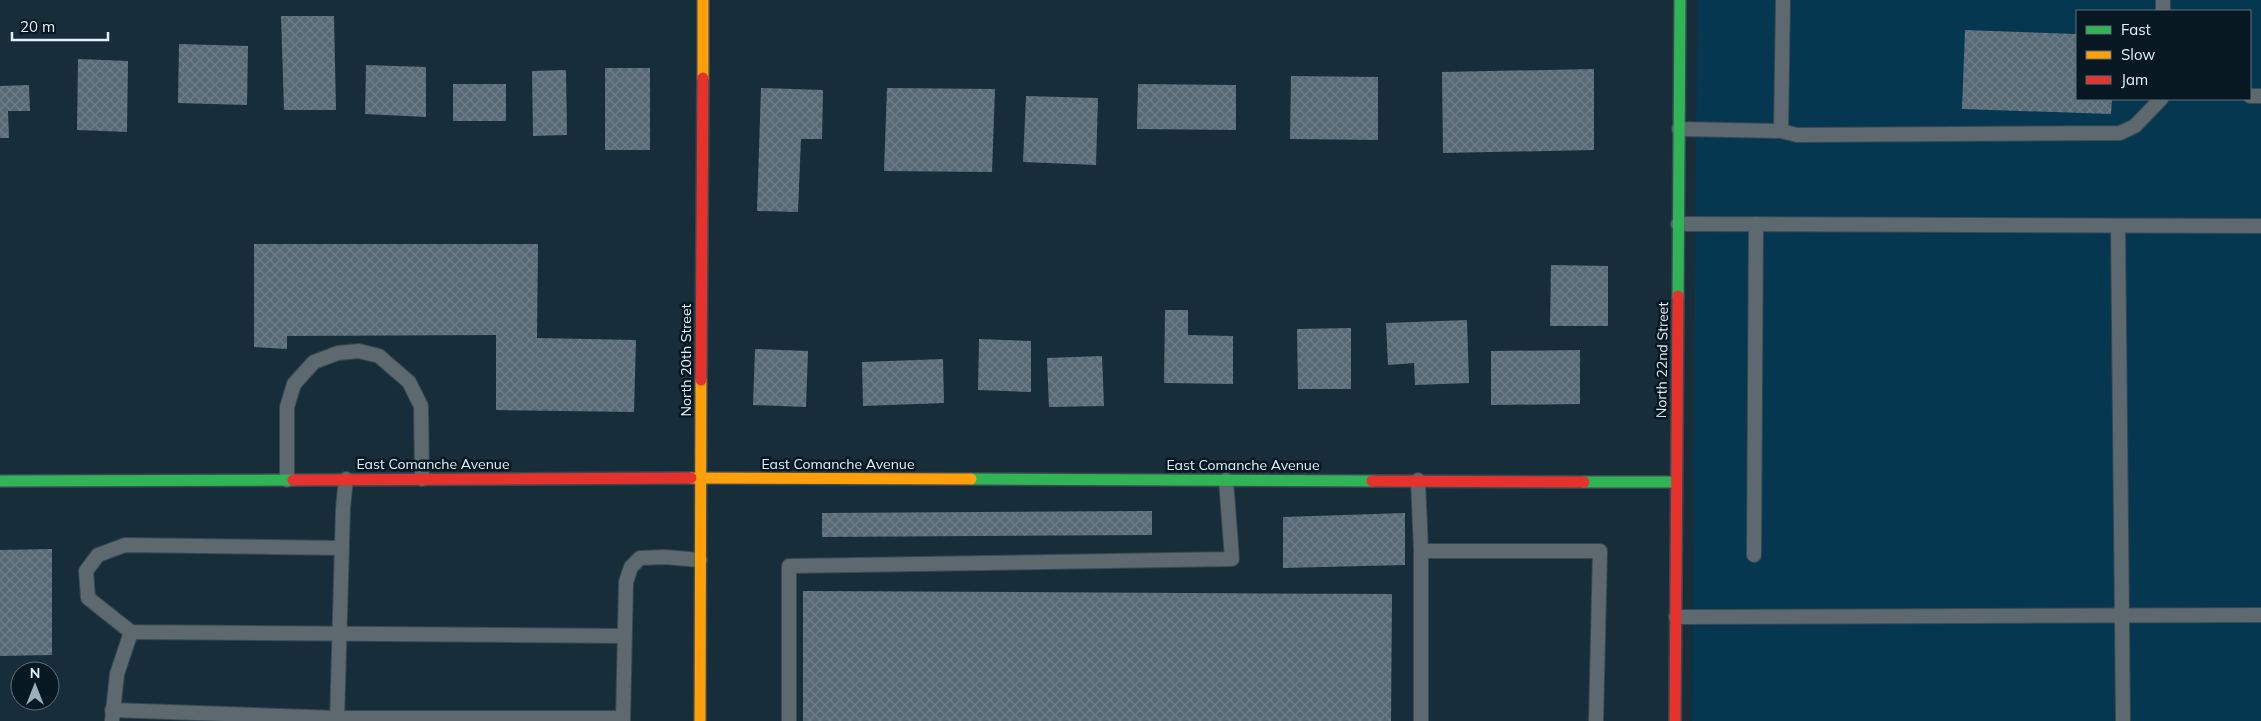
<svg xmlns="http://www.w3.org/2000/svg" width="2261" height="721" viewBox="0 0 2261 721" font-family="Mulish,sans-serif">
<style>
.built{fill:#053750;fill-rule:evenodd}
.building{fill:url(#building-cross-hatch)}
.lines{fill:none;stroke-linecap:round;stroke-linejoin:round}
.lane-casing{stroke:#364953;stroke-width:16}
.fast-casing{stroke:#364953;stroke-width:14}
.slow-casing{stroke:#364953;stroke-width:14}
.jam-casing{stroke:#364953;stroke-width:14}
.lane{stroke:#5d686f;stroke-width:14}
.fast{stroke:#30b455;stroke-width:11}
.slow{stroke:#ff9f0a;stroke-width:11}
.jam{stroke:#e5322d;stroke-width:11}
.labels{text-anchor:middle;stroke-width:5;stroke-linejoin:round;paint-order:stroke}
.street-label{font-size:14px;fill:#e2f3ff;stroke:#081822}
</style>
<defs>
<pattern id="building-cross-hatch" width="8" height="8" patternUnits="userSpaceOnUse" patternTransform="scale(1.25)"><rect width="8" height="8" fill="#576974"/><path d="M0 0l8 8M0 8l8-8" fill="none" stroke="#6f7f89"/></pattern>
</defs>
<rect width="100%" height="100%" fill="#172e3a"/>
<path class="built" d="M1697,0H2261V721H1692ZM2077,11H2250V99H2077Z"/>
<g class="building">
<polygon points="281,16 334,16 336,110 284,110"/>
<polygon points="1965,30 2077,34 2077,99 2112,99 2111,114 1962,109"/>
<polygon points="179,44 248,46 247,105 178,103"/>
<polygon points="78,59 128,61 127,132 77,130"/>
<polygon points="366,65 426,67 426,117 365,114"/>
<rect x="605" y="68" width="45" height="82"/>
<polygon points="1594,69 1594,150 1443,153 1442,72"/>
<polygon points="566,70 567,135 533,136 532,71"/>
<polygon points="1291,76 1378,77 1378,140 1290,139"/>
<rect x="453" y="84" width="53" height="37"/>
<polygon points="1138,84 1236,85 1236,130 1137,129"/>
<polygon points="29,85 30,111 8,111 9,138 0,138 0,86"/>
<polygon points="761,88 823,90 822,139 801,139 798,212 757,211"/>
<polygon points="887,88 995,89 992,172 884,171"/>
<polygon points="1026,96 1098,98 1096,165 1023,162"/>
<polygon points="254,244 538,244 537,338 636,340 634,412 496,410 496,335 287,336 287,349 254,347"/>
<polygon points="1551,265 1608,266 1608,326 1550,326"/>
<polygon points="1165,310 1188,310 1188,335 1233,336 1233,384 1164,383"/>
<polygon points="1467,320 1469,383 1415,385 1414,363 1388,365 1386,323"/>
<polygon points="1351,328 1351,389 1298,389 1297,329"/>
<polygon points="979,339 1031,341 1031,392 978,390"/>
<polygon points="755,349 808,351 806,407 753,405"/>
<polygon points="1580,350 1580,404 1491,405 1491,351"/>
<polygon points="1102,356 1104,406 1049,407 1047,358"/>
<polygon points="943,359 944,403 863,406 862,362"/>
<polygon points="1152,511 1152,535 822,537 822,513"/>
<polygon points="1405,513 1405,565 1283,568 1283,517"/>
<polygon points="52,549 52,655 0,656 0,550"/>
<polygon points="803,591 1392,594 1391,721 803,721"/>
</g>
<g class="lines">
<g class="lane-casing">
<g id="lane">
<polyline points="1783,0 1781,131 1797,135 2120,133 2135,126 2161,99"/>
<polyline points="2163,11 2163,0"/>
<polyline points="2250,96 2261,96"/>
<polyline points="1679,129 1781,131"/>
<polyline points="1678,224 2261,226"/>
<polyline points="2118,227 2123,721"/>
<polyline points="287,480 287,407 294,384 314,362 338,353 359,351 379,356 409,382 421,406 422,479"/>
<polyline points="1418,480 1421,551"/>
<polyline points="342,548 125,545 98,555 86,571 88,598 131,632 625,636"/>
<polyline points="1754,555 1756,224"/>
<polyline points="1676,617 2261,615"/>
<polyline points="112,710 337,718 623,718"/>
<polyline points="112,721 117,674 131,632"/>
<polyline points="337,721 343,508 346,479"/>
<polyline points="623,721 626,582 631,567 640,558 665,557 700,560"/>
<polyline points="789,721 789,566 1232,559 1226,480"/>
<polyline points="1421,721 1421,551 1600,551 1596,721"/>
</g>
</g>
<g class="fast-casing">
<g id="fast">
<polyline points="1678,296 1680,0"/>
<polyline points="971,479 1372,481"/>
<polyline points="0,481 293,480"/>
<polyline points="1584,482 1676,482"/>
</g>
</g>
<g class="slow-casing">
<g id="slow">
<polyline points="703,78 703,0"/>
<polyline points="691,478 971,479"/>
<polyline points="700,721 701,380"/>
</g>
</g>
<g class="jam-casing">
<g id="jam">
<polyline points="701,380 703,78"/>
<polyline points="293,480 691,478"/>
<polyline points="1372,481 1584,482"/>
<polyline points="1675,721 1678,296"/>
</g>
</g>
<use href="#lane" class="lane"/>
<use href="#fast" class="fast"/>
<use href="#slow" class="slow"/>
<use href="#jam" class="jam"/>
</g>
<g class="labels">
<g class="street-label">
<text transform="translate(686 360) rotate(-90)" y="5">North 20th Street</text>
<text transform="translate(1662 360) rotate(-89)" y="5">North 22nd Street</text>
<text x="433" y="469">East Comanche Avenue</text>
<text x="838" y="469">East Comanche Avenue</text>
<text x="1243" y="470">East Comanche Avenue</text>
</g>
</g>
<rect x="2076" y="10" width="175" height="90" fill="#081822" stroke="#5f707a"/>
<rect x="2086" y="26" width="25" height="8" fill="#30b455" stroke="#5f707a"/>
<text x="2121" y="35" font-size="15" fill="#e2f3ff">Fast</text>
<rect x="2086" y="51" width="25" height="8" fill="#ff9f0a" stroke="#5f707a"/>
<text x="2121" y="60" font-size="15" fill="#e2f3ff">Slow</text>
<rect x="2086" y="76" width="25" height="8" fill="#e5322d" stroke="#5f707a"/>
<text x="2121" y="85" font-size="15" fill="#e2f3ff">Jam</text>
<g transform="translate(35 686)"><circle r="24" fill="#081822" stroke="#5f707a"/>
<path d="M0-4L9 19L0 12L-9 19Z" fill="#9baeba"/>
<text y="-8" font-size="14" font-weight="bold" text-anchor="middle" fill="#e2f3ff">N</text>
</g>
<path d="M12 32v8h96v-8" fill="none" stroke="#e2f3ff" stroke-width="2.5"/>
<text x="20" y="32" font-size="15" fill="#e2f3ff" stroke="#081822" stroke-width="4" paint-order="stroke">20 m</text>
</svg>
